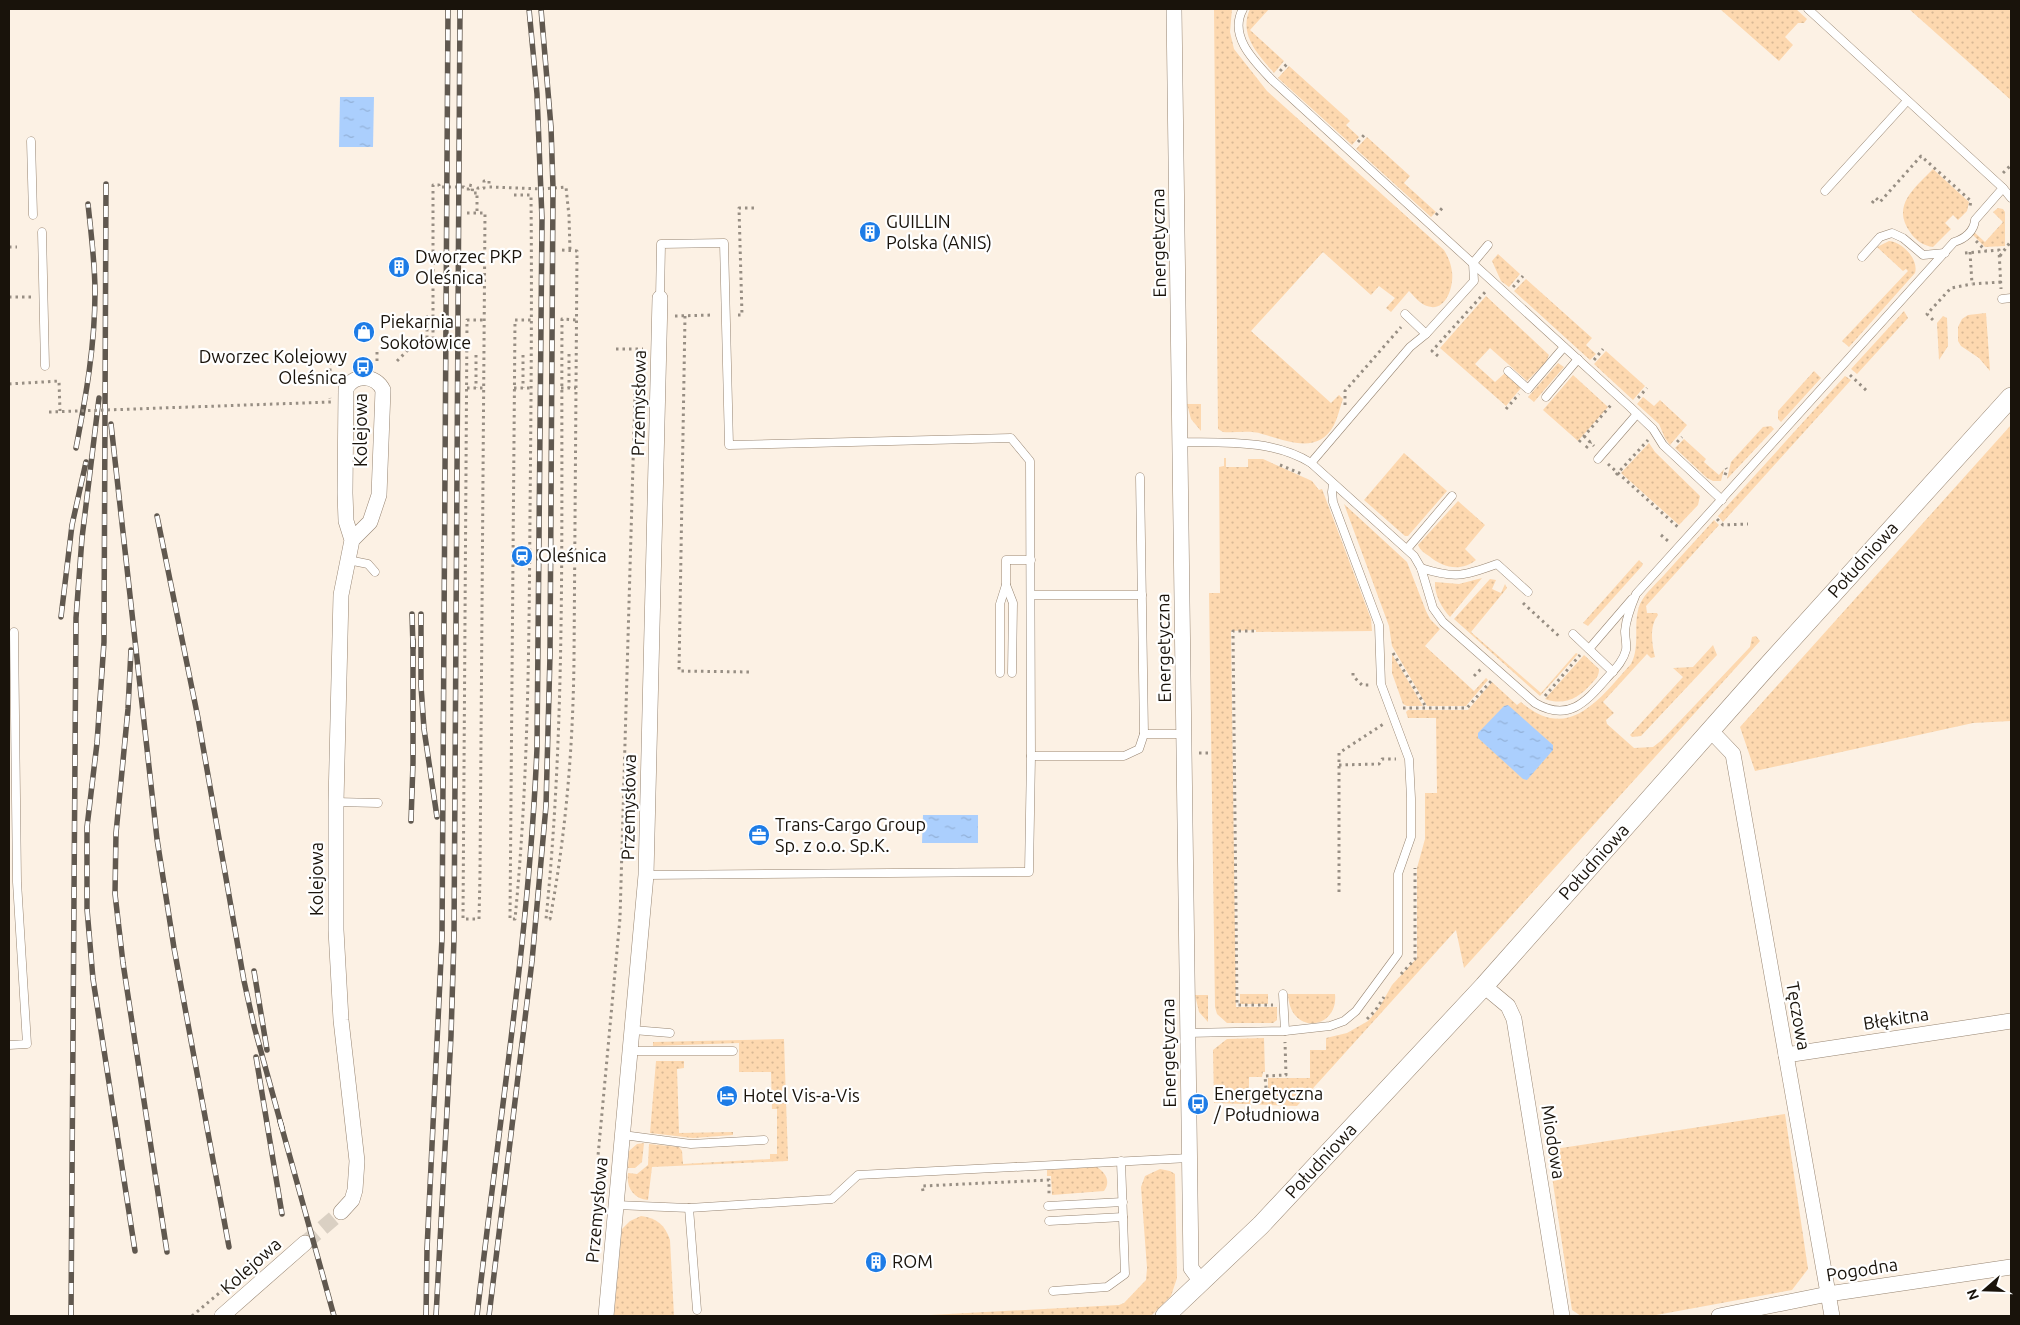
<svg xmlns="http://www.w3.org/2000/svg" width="2020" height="1325" viewBox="0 0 2020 1325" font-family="Ubuntu,sans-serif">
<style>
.grass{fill:url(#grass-dots)}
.water{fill:url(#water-ripples)}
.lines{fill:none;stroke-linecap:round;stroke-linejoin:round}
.minor-tunnel{stroke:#dad0c3;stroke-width:15;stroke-dasharray:15 8;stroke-linecap:butt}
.service-casing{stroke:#978572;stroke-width:9}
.minor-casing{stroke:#978572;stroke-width:16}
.tertiary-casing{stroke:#978572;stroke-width:20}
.path{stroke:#978e83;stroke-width:3;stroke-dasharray:2.5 4;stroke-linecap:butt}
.service{stroke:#fff;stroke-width:8}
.minor{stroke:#fff;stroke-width:15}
.tertiary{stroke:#fff;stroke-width:19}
.rail-casing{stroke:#60584f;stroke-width:5.5}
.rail{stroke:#fff;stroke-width:4;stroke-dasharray:11;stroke-linecap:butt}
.path-bridge{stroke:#978e83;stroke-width:3;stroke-dasharray:2.5 4;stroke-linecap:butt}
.labels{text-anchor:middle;stroke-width:4.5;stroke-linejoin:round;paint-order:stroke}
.poi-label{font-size:18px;fill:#19130b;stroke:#fff;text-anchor:start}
.street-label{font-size:18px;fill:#19130b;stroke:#fff}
</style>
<defs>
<pattern id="grass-dots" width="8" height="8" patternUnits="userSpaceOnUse" patternTransform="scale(1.25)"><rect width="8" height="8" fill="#fdd8af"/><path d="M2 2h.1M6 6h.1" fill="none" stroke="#d8b895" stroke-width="1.8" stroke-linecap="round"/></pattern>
<pattern id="water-ripples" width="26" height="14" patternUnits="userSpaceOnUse" patternTransform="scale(1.25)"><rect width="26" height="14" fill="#abcffd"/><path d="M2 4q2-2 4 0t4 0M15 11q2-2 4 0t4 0" fill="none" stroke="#93b1d8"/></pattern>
</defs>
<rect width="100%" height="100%" fill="#fcf1e4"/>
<g class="grass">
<path d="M1214,9H1232L1230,32L1234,49L1267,91L1444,250C1448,257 1451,263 1452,272C1454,286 1446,313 1427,306C1420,304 1414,296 1409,291L1391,312L1386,308L1395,298L1379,286L1371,295L1323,252L1251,331L1331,403L1339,395L1343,399C1340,407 1338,417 1334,425C1318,456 1285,440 1262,434C1251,430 1235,433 1223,432L1218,429Z"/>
<path d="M1250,9H1269L1250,30L1284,61L1274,73C1259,55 1238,35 1250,9Z"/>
<polygon points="1720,9 1796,9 1807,19 1804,23 1798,23 1785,37 1793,45 1779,61"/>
<polygon points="1909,9 2011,9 2011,100"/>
<polygon points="1289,66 1350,121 1346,125 1359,137 1352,145 1278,78"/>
<polygon points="1367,137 1410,176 1404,183 1436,212 1431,217 1356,149"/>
<path d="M1933,169L1969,202L1967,211L1958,220L1953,215L1945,223L1951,229L1933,247C1924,246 1915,240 1910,232C1891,205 1915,188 1933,169Z"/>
<polygon points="1998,208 2003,209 2005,212 2005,246 1985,247 1972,234 1974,232 1985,242 2003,222 1993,212"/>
<path d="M1889,241C1903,242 1919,260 1915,273L1849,347L1842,341L1908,271L1906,269L1903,271L1877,247Z"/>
<polygon points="1498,254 1520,274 1509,287 1501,281 1492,261"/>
<polygon points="1526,279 1592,338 1586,345 1596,354 1590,360 1514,291"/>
<polygon points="1486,296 1549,355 1546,362 1527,381 1490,348 1475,364 1495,382 1505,373 1521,388 1506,406 1440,348"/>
<polygon points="1904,311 1908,318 1857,374 1851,369"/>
<polygon points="1986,313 1990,371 1979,358 1961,346 1958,341 1958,327 1962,319 1968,315"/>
<polygon points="1943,316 1947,318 1948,346 1939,360 1937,323"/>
<polygon points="1606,351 1645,386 1633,400 1594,364"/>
<polygon points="1558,363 1564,367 1534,402 1528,397"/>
<polygon points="1814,371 1821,378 1781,422 1778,419 1778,411"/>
<polygon points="1573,375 1608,407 1578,441 1543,410"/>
<polygon points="1845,376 1851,380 1723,522 1718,516"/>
<polygon points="1643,397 1654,406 1660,400 1687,425 1670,445 1665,438 1659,424 1637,404"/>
<polygon points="1187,404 1201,404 1201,431 1191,419"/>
<polygon points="2011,425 2011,721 1973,723 1755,771 1740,727"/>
<polygon points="1771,426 1774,429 1727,479 1731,462 1763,427"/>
<polygon points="1684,439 1706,459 1704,462 1719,475 1724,469 1721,481 1713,481 1707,478 1675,448"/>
<polygon points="1649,443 1655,452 1700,496 1698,505 1679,525 1621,473"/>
<polygon points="1404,453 1447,491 1408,536 1405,536 1364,500"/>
<polygon points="1224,458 1226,458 1226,467 1248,467 1248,459 1263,459 1312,481 1319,490 1322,489 1371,619 1372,631 1256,632 1256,630 1231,631 1236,1007 1277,1007 1277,1020 1273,1023 1227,1023 1217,1014 1215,1007 1209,593 1220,593 1219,467 1224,466"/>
<path d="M1458,501L1485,525L1465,549L1476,560C1461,572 1443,568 1429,556C1424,553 1420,550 1418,545Z"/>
<polygon points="1344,504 1407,562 1426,611 1430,619 1440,629 1425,646 1474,691 1486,678 1488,680 1466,706 1427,706 1392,646 1389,626"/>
<path d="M1714,520L1719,525L1646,606L1647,613H1657L1658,615C1649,626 1652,645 1655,657L1651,658L1647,654L1603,702L1614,713L1606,720L1607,724L1634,748L1653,747L1662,740L1750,647L1752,637L1756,636L1760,641L1464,968L1456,930L1297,1106L1214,1103L1213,1050L1227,1039L1264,1038L1265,1072H1263L1262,1077H1249V1091H1268V1078H1310V1050H1326V1038L1347,1033L1368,1021L1379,1008L1392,985L1417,958V868L1425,839V793H1437L1436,718H1408L1406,712L1408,710H1468L1492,682L1517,705L1521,702C1569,744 1600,698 1631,664C1641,645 1632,624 1640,604C1645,593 1656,584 1665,574C1681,556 1698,538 1714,520Z"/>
<polygon points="1639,560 1643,564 1642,566 1588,626 1583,623"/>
<path d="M1482,578L1450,617C1442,608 1434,594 1435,582L1459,584Z"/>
<polygon points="1490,579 1496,580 1492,589 1501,593 1505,584 1507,588 1471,632 1541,693 1576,653 1578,654 1540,696 1454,619"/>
<polygon points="1713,645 1717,655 1641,736 1632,737 1630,735 1683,677 1673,668 1693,667"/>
<polygon points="1392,654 1423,706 1407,706 1403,704 1392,673"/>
<path d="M1584,655L1599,669C1599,676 1596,679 1592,683C1579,698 1565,706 1545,699Z"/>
<rect x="1240" y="994" width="28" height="10"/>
<path d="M1288,994H1335C1339,1029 1290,1037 1288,994Z"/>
<polygon points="1195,995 1208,995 1208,1022 1199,1012"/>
<path d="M784,1039L788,1161L652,1167L648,1200C633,1199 626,1187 628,1173L637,1174L648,1165L649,1144L679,1147L682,1151L683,1164L770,1159V1154H777V1109H772L771,1072H739V1043L653,1046V1042Z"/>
<polygon points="656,1061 684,1061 684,1068 677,1069 679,1133 733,1132 733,1135 693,1138 650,1133"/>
<polygon points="1785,1114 1808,1269 1792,1290 1651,1316 1581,1316 1572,1310 1548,1150"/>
<polygon points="644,1143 642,1162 635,1168 628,1168 629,1151 637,1144"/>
<path d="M1097,1167C1106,1173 1111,1182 1104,1191L1052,1195L1051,1176H1047V1170Z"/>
<polygon points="1160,1169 1170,1171 1175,1174 1177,1278 1171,1296 1151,1316 912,1316 1119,1305 1124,1303 1146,1280 1147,1268 1141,1187 1145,1176"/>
<path d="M641,1216C657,1218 665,1225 670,1240L674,1316H614L622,1229L630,1221Z"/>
</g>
<g class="water">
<polygon points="340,97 374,97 373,147 339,147"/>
<polygon points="1508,705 1553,745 1553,750 1527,780 1523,779 1478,738 1478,733 1504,706"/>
<polygon points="923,815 978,815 978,843 922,843"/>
</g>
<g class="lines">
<polyline class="minor-tunnel" points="305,1243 341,1212"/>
<g class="service-casing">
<g id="service">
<path d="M1243,9C1228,36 1254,61 1272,80L1630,407L1653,429L1663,445L1722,500"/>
<polyline points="31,141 33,215"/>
<polyline points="2003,188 2011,198"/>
<polyline points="1825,191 1907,101"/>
<polyline points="42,232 45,366"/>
<polyline points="1862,257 1880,237 1892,233 1903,238 1923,255 1945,253"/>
<polyline points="2002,299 2011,298"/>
<polyline points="1405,314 1426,334"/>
<polyline points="1508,371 1528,389 1564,347"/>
<polyline points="1546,397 1578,359"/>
<path d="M1180,442C1225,443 1272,439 1311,463L1414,556L1421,568L1433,608L1443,622L1535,703C1568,722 1585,703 1606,679C1614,670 1623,662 1626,650C1627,644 1625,637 1625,631C1626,618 1631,606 1636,594L1954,242C1965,239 1974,231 1975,220L2003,188L1808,9"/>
<polyline points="1598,459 1637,414"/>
<polyline points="1311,463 1410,347 1426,334 1474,281 1473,263 1488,245"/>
<polyline points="1140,477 1144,734"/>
<polyline points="1407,549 1452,496"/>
<polyline points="348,560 368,564 375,572"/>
<path d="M1421,568C1455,579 1464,576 1497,564L1528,592"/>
<polyline points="1006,585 1013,603 1012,673"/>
<polyline points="1031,595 1142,595"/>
<polyline points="1573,634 1613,672"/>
<polyline points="1589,649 1632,599"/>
<polyline points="1000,673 1000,604 1006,585 1006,560 1031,560"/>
<polyline points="1031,756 1124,756 1139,749 1144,734 1184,734"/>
<polyline points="336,802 378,803"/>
<polyline points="646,875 1029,872 1031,756 1030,461 1011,438 729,445 724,243 661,244 660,298"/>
<polyline points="1283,994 1285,1031"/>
<polyline points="633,1030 670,1033"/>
<polyline points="1187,1033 1285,1031 1330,1026 1344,1021 1356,1011 1398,954 1398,874 1411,837 1411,798 1409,759 1381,684 1379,625 1333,502 1332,492 1333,484"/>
<polyline points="9,1045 27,1044 17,882 14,632"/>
<polyline points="631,1051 733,1051"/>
<polyline points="623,1135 691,1144 764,1140"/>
<polyline points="616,1205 689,1208 832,1199 858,1175 1189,1158"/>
<polyline points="1048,1206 1123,1202"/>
<polyline points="689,1208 697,1310"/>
<polyline points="1049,1221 1123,1217"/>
<polyline points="1053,1291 1107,1287 1125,1274 1121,1161"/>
</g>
</g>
<g class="minor-casing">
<g id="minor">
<polyline points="1174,9 1191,1268 1202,1283"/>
<polyline points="1711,731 1733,754 1832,1316"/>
<polyline points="1484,986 1508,1006 1514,1019 1562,1316"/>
<polyline points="1786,1055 2011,1021"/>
<path d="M341,1212L352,1200L355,1190L357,1161L341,1020L336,930V802L341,595L352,540L346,521L345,493L346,389C354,373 376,375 383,390L379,495L370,522L352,540"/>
<polyline points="222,1316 305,1243"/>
<polyline points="606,1316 646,875 660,298"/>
<polyline points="1719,1316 1828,1294 2011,1267"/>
</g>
</g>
<g class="tertiary-casing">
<polyline id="tertiary" points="1165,1316 1261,1225 1484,986 1763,671 2011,397"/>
</g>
<g class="path">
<polyline points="1280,71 1287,64"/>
<polyline points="1358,142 1365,134"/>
<polyline points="2003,173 2011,165"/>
<path d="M514,195H531C532,302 531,409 530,516C529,651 528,785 515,919H510L515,320H531"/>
<polyline points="1872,203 1876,198 1880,202 1921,156 1971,201 1970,206"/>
<polyline points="477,211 477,193"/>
<polyline points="467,213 485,213 480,875 479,919 463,919 467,320 484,320"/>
<polyline points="1436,215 1444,206"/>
<polyline points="1976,241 1986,251"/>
<polyline points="9,247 17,247"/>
<path d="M562,250L577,251L574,659C573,747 566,833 550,919H546C566,720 561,519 562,319L577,320"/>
<polyline points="1970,252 1972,284 2001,282"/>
<polyline points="1965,253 1999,250 2001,289"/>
<polyline points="2000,256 2011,241"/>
<polyline points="1513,287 1523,276"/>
<polyline points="9,297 31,297"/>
<polyline points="738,315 742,315 739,208 754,208"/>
<polyline points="675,316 714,315"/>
<polyline points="685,316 679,671 750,672"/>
<polyline points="433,317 433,343"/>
<polyline points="1933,320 1927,314 1951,288 1972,284"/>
<polyline points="616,349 643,349"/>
<polyline points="569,354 569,388"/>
<polyline points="476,355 476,388"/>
<polyline points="523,355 523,388"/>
<polyline points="1438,356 1432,351 1486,291"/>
<polyline points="1594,360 1603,349"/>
<polyline points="377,361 377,350"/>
<polyline points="397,361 410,348 427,348 427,317 433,316 433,185 439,185 439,187 464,187 465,189 469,189 469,185 473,186 472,193 477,193 478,188 484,188 484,181 489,181 489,187 541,189 566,187 569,216 570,251"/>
<polyline points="330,362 330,383"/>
<polyline points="1850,375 1868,392"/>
<polyline points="9,384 59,381 60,411"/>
<polyline points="467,388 484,388"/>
<polyline points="514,388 531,388"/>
<polyline points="561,388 576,388"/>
<polyline points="1638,398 1647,388"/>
<polyline points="1345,405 1345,391 1401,327"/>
<polyline points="1506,409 1519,394"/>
<polyline points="1584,436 1594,446"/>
<polyline points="1579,442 1611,405"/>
<polyline points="1677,442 1682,437"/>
<polyline points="1586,448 1591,442"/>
<polyline points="1608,464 1680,529"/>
<polyline points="1280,465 1304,475"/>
<polyline points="1616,475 1648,440"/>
<polyline points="1725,475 1727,470 1726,468"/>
<polyline points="1717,519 1723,525 1748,524"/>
<polyline points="1661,535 1668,541"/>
<polyline points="1523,603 1561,638"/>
<polyline points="1254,631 1233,631 1237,1005 1273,1005"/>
<polyline points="1393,653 1426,707"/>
<polyline points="1353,673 1353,676 1362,685 1369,685"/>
<polyline points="1474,676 1481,669"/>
<polyline points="1545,696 1580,655"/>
<polyline points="1403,708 1467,708 1492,680"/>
<polyline points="1199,753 1208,753"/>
<polyline points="1339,765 1379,764 1382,759 1396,759"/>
<polyline points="1339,892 1339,753 1385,723"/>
<polyline points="1401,974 1415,959 1415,868"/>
<polyline points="1367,1019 1375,1011 1384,997"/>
<polyline points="1266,1088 1265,1076 1286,1075 1285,1042"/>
<polyline points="604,1166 598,1156 620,918 635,394 639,394 639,361 644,361"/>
<polyline points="923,1191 922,1186 1049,1180 1049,1195"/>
<polyline points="192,1316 230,1284 235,1282"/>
</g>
<use href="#service" class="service"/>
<use href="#minor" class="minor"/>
<use href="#tertiary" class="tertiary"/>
<g class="rail-casing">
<g id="rail">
<polyline points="106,184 104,642 97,743 87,827 87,909 93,979 135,1251"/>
<polyline points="111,424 157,839 174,948 229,1247"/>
<path d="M76,448C86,396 95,345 95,292C95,263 91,233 88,204"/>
<polyline points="157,516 198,718 244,981 254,1026 282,1128"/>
<polyline points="412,614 413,647"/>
<polyline points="421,614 421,686 424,729 437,817"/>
<polyline points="61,617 72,525 86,462"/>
<polyline points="131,650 128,709 116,833 115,894 123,963 167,1252"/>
<polyline points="411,821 413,763 413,640"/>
<polyline points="254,971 267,1050"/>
<polyline points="256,1057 282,1214"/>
<polyline points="280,1121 334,1316"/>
<polyline points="71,1316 76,618 82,538 99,398"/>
<polyline points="426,1316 427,1249 442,938 448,9"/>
<polyline points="436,1316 451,1036 454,937 460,9"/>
<path d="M477,1316C498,1127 529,938 537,748L542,219L537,94L529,9"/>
<polyline points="489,1316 532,961 546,806 550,655 553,188 551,127 541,9"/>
</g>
</g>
<use href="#rail" class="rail"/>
<polyline class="path-bridge" points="49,412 331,402 330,398"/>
</g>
<defs>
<g id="building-disc" transform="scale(1.125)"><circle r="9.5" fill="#1e7ce6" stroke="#fff"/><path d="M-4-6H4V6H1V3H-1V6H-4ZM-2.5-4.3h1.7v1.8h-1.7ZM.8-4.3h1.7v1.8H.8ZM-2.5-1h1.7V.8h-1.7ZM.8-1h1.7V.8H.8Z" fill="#fff"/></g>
<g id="shop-disc" transform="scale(1.125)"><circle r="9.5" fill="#1e7ce6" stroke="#fff"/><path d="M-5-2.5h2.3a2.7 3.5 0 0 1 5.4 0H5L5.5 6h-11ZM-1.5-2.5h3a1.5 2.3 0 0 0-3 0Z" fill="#fff"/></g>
<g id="bus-disc" transform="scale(1.125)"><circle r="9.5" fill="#1e7ce6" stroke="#fff"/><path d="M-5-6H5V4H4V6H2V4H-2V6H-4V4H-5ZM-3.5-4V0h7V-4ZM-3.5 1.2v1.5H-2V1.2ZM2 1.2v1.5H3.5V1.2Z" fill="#fff"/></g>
<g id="station-disc" transform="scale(1.125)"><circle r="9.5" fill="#1e7ce6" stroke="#fff"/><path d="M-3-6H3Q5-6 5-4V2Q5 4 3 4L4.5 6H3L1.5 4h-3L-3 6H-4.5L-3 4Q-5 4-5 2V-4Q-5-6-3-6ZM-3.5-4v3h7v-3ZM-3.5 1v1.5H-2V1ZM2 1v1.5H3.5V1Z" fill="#fff"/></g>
<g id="office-disc" transform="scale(1.125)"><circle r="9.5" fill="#1e7ce6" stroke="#fff"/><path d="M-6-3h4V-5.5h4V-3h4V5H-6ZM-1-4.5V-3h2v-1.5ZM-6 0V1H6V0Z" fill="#fff"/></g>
<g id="hotel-disc" transform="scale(1.125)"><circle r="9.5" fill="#1e7ce6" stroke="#fff"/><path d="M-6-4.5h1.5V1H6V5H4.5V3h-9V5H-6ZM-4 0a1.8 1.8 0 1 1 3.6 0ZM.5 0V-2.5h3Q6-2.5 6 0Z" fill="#fff"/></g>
</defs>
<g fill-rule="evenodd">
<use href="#building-disc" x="870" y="232"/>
<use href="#building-disc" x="399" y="267"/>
<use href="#shop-disc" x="364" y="332"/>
<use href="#bus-disc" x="363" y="367"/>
<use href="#station-disc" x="522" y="556"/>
<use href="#office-disc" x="759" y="835"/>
<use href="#hotel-disc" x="727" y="1096"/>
<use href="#bus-disc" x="1198" y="1104"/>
<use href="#building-disc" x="876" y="1262"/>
</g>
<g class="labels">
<g class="poi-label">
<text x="886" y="228">GUILLIN<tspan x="886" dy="21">Polska (ANIS)</tspan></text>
<text x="415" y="263">Dworzec PKP<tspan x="415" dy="21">Oleśnica</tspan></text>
<text x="380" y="328">Piekarnia<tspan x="380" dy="21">Sokołowice</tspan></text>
<text x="347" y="363" text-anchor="end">Dworzec Kolejowy<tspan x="347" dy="21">Oleśnica</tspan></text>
<text x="538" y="562">Oleśnica</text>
<text x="775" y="831">Trans-Cargo Group<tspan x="775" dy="21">Sp. z o.o. Sp.K.</tspan></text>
<text x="1214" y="1100">Energetyczna<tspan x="1214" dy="21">/ Południowa</tspan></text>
<text x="743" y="1102">Hotel Vis-a-Vis</text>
<text x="892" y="1268">ROM</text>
</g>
<g class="street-label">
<text transform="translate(1159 243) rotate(-91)" y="6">Energetyczna</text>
<text transform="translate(639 403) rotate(-89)" y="6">Przemysłowa</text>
<text transform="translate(361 430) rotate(-90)" y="6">Kolejowa</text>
<text transform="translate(1863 560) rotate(-48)" y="6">Południowa</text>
<text transform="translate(1164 648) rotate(-91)" y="6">Energetyczna</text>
<text transform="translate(629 807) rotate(-89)" y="6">Przemysłowa</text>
<text transform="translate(1594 862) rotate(-48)" y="6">Południowa</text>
<text transform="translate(317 879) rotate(-90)" y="6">Kolejowa</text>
<text transform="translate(1798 1016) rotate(80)" y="6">Tęczowa</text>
<text transform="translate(1896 1019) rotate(-9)" y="6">Błękitna</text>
<text transform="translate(1169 1053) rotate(-91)" y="6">Energetyczna</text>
<text transform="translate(1553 1142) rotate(81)" y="6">Miodowa</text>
<text transform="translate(1321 1161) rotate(-47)" y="6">Południowa</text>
<text transform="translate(597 1210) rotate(-85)" y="6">Przemysłowa</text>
<text transform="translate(251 1266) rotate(-42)" y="6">Kolejowa</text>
<text transform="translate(1862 1270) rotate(-9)" y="6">Pogodna</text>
</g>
</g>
<rect width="2020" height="1325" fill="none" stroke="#19130b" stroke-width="20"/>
<g transform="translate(1985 1290) rotate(250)" stroke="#ffffff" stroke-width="4" paint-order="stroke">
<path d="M0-4L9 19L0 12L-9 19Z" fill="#19130b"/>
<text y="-8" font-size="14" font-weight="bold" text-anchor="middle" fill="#19130b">N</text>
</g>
</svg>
